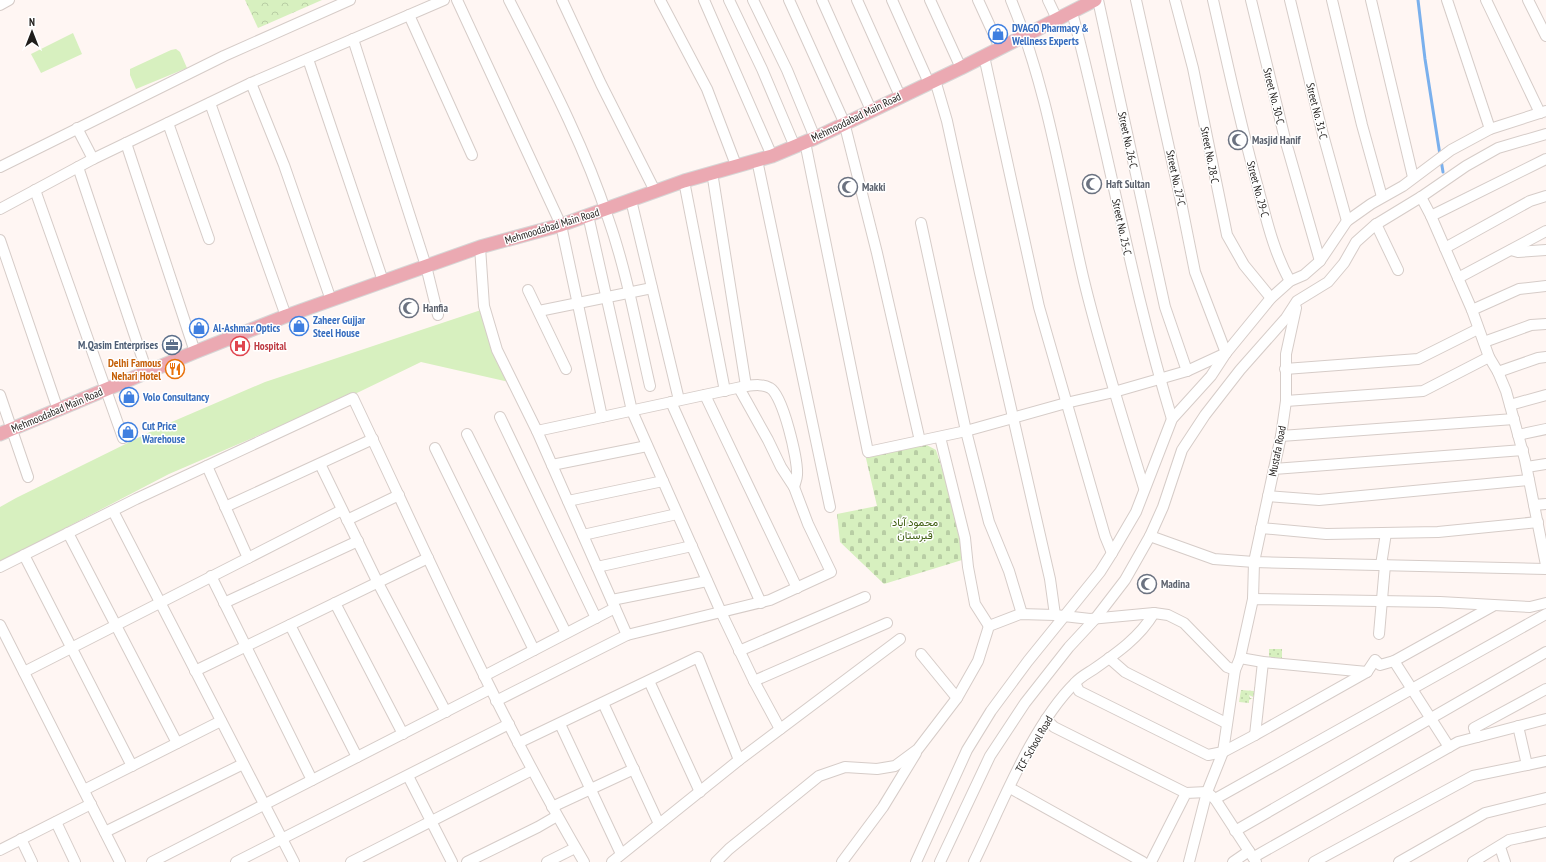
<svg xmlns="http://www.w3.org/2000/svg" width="1546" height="862" viewBox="0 0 1546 862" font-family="'PT Sans Narrow',Vazirmatn,sans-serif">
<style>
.grass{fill:#d7f0bf}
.cemetery{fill:url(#cemetery-stones)}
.park{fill:url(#park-crowns)}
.garden{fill:url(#garden-dots)}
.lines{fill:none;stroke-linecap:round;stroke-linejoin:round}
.stream{stroke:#7ab0ed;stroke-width:3}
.minor-casing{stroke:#d6ccc8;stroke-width:12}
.major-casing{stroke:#d7d6d6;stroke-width:15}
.minor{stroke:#fff;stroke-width:10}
.major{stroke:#eba9b2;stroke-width:13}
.labels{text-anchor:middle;stroke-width:3;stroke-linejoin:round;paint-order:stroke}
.shop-label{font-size:11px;font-weight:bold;fill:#366cbe;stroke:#fff;text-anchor:start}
.street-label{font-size:11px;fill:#201d1b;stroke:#fff}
.worship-label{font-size:11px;font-weight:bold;fill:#5b616d;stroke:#fff;text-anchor:start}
.service-label{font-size:11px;font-weight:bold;fill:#4e5e75;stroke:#fff;text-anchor:end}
.health-label{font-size:11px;font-weight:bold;fill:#be3a42;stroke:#fff;text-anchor:start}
.food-label{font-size:11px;font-weight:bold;fill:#c56008;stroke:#fff;text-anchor:end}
.park-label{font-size:11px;fill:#3f5e11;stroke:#fff}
</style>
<defs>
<pattern id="cemetery-stones" width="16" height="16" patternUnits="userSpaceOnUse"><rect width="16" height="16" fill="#d7f0bf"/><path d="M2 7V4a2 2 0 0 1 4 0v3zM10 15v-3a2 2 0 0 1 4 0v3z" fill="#b8cda4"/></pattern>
<pattern id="park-crowns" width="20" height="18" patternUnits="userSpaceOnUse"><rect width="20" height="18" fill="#d7f0bf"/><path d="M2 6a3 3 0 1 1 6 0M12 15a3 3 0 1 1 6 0" fill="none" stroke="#b8cda4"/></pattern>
<pattern id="garden-dots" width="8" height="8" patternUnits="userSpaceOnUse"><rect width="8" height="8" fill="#d7f0bf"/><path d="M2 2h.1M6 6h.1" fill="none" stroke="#b8cda4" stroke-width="1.8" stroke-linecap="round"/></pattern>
</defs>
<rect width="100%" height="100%" fill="#fff6f3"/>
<g class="grass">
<polygon points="73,33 82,54 41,73 31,54"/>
<polygon points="176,49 180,52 187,68 136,89 130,75 130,69 171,50"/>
<polygon points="481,310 509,382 421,362 359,392 169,474 0,562 0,507 16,498 160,427 265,382"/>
</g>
<polygon class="cemetery" points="921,442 936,450 962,531 962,560 884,584 840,542 837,514 877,506 865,454"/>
<polygon class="park" points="245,0 322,0 258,28"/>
<g class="garden">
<polygon points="1269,649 1282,649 1282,663 1269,662"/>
<polygon points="1254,687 1257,687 1256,694 1253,697 1249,695 1250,698 1253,698 1249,700 1249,703 1239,702 1241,690 1254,691"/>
</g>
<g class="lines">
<g class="stream">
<polyline points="1418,0 1425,59 1440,155"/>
<polyline points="1441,160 1443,172"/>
</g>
<g class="minor-casing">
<g id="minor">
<polyline points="457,0 561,225 602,417"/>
<path d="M509,0C545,71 583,142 608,218C627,272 637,330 650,386"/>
<polyline points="562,0 601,84 655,191"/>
<polyline points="660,0 707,89 736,165"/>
<polyline points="704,0 772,156"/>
<polyline points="729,0 762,69 795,147"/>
<polyline points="753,0 787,70 815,138"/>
<polyline points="789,0 844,122 877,253 920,441"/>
<polyline points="822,0 871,110"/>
<polyline points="857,0 900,96"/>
<polyline points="892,0 929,83"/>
<polyline points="930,0 961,68"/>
<polyline points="978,0 1000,48"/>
<path d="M1011,0C1048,89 1062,188 1084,281C1101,351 1123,420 1144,488"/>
<polyline points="1048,0 1057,19"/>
<polyline points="1098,0 1165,307 1187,371"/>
<polyline points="1136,0 1180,197 1195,272 1226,353"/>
<polyline points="1175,0 1193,68 1227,235 1244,265 1271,298"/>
<path d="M1213,0C1227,61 1240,123 1257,184C1266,217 1273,251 1290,281"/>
<polyline points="1251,0 1285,139 1320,261"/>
<polyline points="1290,0 1322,131 1347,221"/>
<polyline points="1332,0 1362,125 1382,197"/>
<polyline points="1371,0 1413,177"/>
<polyline points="1447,0 1490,129"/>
<polyline points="1486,0 1540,113"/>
<polyline points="1528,0 1546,36"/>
<polyline points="0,5 9,0"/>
<path d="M1072,12C1108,147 1131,285 1172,419"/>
<polyline points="409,15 472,155"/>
<polyline points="353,39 426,266 438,315"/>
<polyline points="984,56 1039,307 1105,536 1112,553"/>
<polyline points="308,59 383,281"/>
<polyline points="935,80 947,121 980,273 1050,579 1055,615"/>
<polyline points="251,83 284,165 331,300"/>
<polyline points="210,103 286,316"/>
<polyline points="168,123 209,239"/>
<polyline points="77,128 93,159"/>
<polyline points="805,142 868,452 966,431 1066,403 1114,392 1187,371 1226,353"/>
<polyline points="126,143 195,352"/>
<polyline points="757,160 830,507"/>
<polyline points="0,167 224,56 350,0"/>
<polyline points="78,167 147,372"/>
<polyline points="712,172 746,386"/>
<polyline points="684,181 725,391"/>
<polyline points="35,190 123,438"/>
<polyline points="1421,197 1431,216 1472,310 1489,357 1498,372 1506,391 1525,460 1546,565"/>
<polyline points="631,200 679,400"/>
<polyline points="0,209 93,159 251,83 444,0"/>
<polyline points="588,215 632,411 721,612 754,681 780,729"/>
<polyline points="1431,216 1546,159"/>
<polyline points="921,223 966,431 989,522 1009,571 1022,614"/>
<polyline points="1376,224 1398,270"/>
<polyline points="0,240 58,410"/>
<polyline points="480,247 484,306 497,350 537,431 627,635"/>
<polyline points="1445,248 1530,201 1546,196"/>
<polyline points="1511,250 1518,252 1546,250"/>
<polyline points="1458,278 1546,231"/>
<polyline points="528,290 566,369"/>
<polyline points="1472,310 1519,289 1546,286"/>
<polyline points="539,311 652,288"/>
<polyline points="1484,342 1531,325 1546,324"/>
<polyline points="1285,369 1418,359 1478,329"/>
<polyline points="1498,372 1538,358 1546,357"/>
<polyline points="0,395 28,477"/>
<polyline points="705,395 797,588"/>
<polyline points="1286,401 1423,391 1489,357"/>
<polyline points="671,402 761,603"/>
<polyline points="1510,405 1546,395"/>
<polyline points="500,417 596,618"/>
<path d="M537,431L746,386C755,385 763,384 770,388C783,395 798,460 797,475C797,479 795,483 794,487"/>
<polyline points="467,434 566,633"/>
<polyline points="1518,435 1546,429"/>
<polyline points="1281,436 1514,419"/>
<polyline points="940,437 965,538 968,567 975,604 989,626"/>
<polyline points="435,448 534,650"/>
<polyline points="320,464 378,583 446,712"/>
<polyline points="552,465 647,446"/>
<polyline points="1527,467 1546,464"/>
<polyline points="1274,469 1523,450"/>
<polyline points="1268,496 1319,500 1529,480"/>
<polyline points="568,501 663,481"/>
<polyline points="1534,505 1546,504"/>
<polyline points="225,507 373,439"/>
<polyline points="113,511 294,862"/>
<polyline points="347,520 399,495"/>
<polyline points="1261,528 1326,534 1438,532 1538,522"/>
<polyline points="68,533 177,743"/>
<polyline points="583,535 677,514"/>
<polyline points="1150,536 1214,559 1254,562 1546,569"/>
<polyline points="24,555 132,766"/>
<polyline points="248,558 342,510"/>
<polyline points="1381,565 1386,533"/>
<path d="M0,567L136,499L353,398C427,554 496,713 584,862"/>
<polyline points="597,567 692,546"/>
<polyline points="211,576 312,780"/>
<polyline points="1253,599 1254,562 1281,436 1286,401 1286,354 1296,308"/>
<polyline points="612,600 707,581"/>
<polyline points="224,603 358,541"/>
<polyline points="335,603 403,734"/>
<polyline points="0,625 120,862"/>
<polyline points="290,625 357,757"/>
<polyline points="1379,634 1385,565"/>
<polyline points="739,651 865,597"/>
<polyline points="921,654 957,698"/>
<polyline points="1109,658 1125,672 1226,723"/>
<polyline points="1240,658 1263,662 1367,672"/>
<polyline points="1394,661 1449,747"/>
<polyline points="195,671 428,558"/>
<polyline points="24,672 248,558 207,466"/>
<polyline points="484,676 615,608"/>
<polyline points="649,681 700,792"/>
<polyline points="754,681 887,623"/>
<polyline points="1075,683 1079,691 1208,755 1223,752 1255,735 1367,672 1375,660 1380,665 1394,661 1493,606"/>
<polyline points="496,701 627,635 770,600 831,572 808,524 794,487 781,467 768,440 739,388"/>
<polyline points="603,703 659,824"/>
<polyline points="1046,719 1054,727 1186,793"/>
<polyline points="560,724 621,854"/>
<polyline points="1518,726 1527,765"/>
<polyline points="1255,735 1263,662"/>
<polyline points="1477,737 1474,728 1546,689"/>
<polyline points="518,743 698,657 739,760"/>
<polyline points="408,776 452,862"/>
<polyline points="1010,788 1143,862"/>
<polyline points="84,790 221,721"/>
<polyline points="1215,799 1546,614"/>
<polyline points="552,807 634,769"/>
<polyline points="56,822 75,862"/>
<polyline points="1235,831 1546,652"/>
<polyline points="105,832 243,764"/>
<polyline points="21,839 32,862"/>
<polyline points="1500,847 1505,862"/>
<polyline points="0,850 91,804"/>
<polyline points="1254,857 1458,742 1546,719"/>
<polyline points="152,862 490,689"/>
<polyline points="236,862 509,724"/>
<polyline points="351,862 532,770"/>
<polyline points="467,862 538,827 557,816"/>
<polyline points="547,862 575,848"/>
<polyline points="612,862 739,760 900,639"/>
<polyline points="716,862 729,849 819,776 845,767 877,769 895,766 918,749 957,698 978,661 989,626 1020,614 1055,615 1090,619 1154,613 1168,615 1184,623 1227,667 1235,670"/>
<polyline points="842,862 883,807 916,753"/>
<polyline points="916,862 967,750 991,711 1028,661 1100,572 1112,553 1136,512 1172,419 1211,376 1226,353 1271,298 1290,281 1304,275 1320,261 1347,221 1371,204 1403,186 1451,150 1490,129 1546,111"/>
<polyline points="940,862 990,756 1025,703 1069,647 1095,619 1125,580 1150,536 1163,507 1182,450 1205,415 1240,370 1286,318 1297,301 1328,282 1344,263 1356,242 1375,225 1421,197 1466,166 1498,148 1546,134"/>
<path d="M974,862C1001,807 1032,725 1075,683C1080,677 1088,673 1094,669C1117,653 1140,637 1154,613"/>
<polyline points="1151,862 1186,793 1207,792 1215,799 1256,862"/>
<polyline points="1189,862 1207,792 1223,752 1235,670 1240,658 1253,599 1440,602 1530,607 1546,603"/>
<polyline points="1233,862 1249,851"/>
<polyline points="1314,862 1473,776 1546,761"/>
<polyline points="1399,862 1485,813 1546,798"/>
<polyline points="1473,862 1509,840 1546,832"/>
</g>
</g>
<g class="major-casing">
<polyline id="major" points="0,434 195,352 286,316 480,247 561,225 684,181 772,156 815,138 961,68 1095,0"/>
</g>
<use href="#minor" class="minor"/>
<use href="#major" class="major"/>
</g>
<defs>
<g id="shop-ring" transform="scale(1)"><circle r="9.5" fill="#fff" stroke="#3f7fe0" stroke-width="1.5"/><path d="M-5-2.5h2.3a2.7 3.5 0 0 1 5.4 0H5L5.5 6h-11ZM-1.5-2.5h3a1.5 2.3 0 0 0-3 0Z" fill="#3f7fe0"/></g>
<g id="mosque-ring" transform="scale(1)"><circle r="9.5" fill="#fff" stroke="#6b7280" stroke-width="1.5"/><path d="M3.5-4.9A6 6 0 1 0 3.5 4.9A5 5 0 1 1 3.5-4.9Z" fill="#6b7280"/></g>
<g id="office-ring" transform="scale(1)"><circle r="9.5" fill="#fff" stroke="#5c6f8a" stroke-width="1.5"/><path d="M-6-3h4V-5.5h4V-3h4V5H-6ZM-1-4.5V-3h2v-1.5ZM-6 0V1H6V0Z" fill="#5c6f8a"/></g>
<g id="hospital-ring" transform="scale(1)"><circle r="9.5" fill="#fff" stroke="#e0444e" stroke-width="1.5"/><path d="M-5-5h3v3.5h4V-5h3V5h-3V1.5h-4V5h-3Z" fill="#e0444e"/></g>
<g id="restaurant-ring" transform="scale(1)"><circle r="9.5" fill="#fff" stroke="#e8710a" stroke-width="1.5"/><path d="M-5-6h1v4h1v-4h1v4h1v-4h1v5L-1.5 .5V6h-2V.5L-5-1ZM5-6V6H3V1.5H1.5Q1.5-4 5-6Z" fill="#e8710a"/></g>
</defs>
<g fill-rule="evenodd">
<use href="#shop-ring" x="998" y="34"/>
<use href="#mosque-ring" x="1238" y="140"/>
<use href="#mosque-ring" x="1092" y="184"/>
<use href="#mosque-ring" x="848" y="187"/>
<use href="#mosque-ring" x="409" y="308"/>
<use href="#shop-ring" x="299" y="326"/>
<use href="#shop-ring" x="199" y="328"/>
<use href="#office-ring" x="172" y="345"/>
<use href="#hospital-ring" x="240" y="346"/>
<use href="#restaurant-ring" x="175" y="369"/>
<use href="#shop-ring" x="129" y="397"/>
<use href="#shop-ring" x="128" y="432"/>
<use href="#mosque-ring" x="1147" y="584"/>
</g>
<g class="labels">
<g class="shop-label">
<text x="1012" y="32">DVAGO Pharmacy &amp;<tspan x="1012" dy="13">Wellness Experts</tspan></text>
<text x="313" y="324">Zaheer Gujjar<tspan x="313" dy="13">Steel House</tspan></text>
<text x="213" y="332">Al-Ashmar Optics</text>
<text x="143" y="401">Volo Consultancy</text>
<text x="142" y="430">Cut Price<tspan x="142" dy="13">Warehouse</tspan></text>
</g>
<g class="street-label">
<text transform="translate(1274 96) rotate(76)" y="4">Street No. 30-C</text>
<text transform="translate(1317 111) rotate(76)" y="4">Street No. 31-C</text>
<text transform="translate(856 117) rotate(-26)" y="4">Mehmoodabad Main Road</text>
<text transform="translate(1128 140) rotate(78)" y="4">Street No. 26-C</text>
<text transform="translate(1210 155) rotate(79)" y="4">Street No. 28-C</text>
<text transform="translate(1176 178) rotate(78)" y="4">Street No. 27-C</text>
<text transform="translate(1258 189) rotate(75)" y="4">Street No. 29-C</text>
<text transform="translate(552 226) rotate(-17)" y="4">Mehmoodabad Main Road</text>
<text transform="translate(1122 227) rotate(78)" y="4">Street No. 25-C</text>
<text transform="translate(57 410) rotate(-23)" y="4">Mehmoodabad Main Road</text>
<text transform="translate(1277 451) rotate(-79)" y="4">Mustafa Road</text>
<text transform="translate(1034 744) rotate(-60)" y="4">TCF School Road</text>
</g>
<g class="worship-label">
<text x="1252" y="144">Masjid Hanif</text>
<text x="1106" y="188">Haft Sultan</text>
<text x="862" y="191">Makki</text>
<text x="423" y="312">Hanfia</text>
<text x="1161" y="588">Madina</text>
</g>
<g class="service-label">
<text x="158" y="349">M.Qasim Enterprises</text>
</g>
<g class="health-label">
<text x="254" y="350">Hospital</text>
</g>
<g class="food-label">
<text x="161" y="367">Delhi Famous<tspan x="161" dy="13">Nehari Hotel</tspan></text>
</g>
<g class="park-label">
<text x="915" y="526">محمود آباد<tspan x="915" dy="13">قبرستان</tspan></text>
</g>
</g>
<g transform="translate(32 32)" stroke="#ffffff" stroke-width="3" paint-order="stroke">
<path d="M0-3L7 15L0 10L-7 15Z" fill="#201d1b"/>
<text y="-6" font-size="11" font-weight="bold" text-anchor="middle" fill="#201d1b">N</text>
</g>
</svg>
